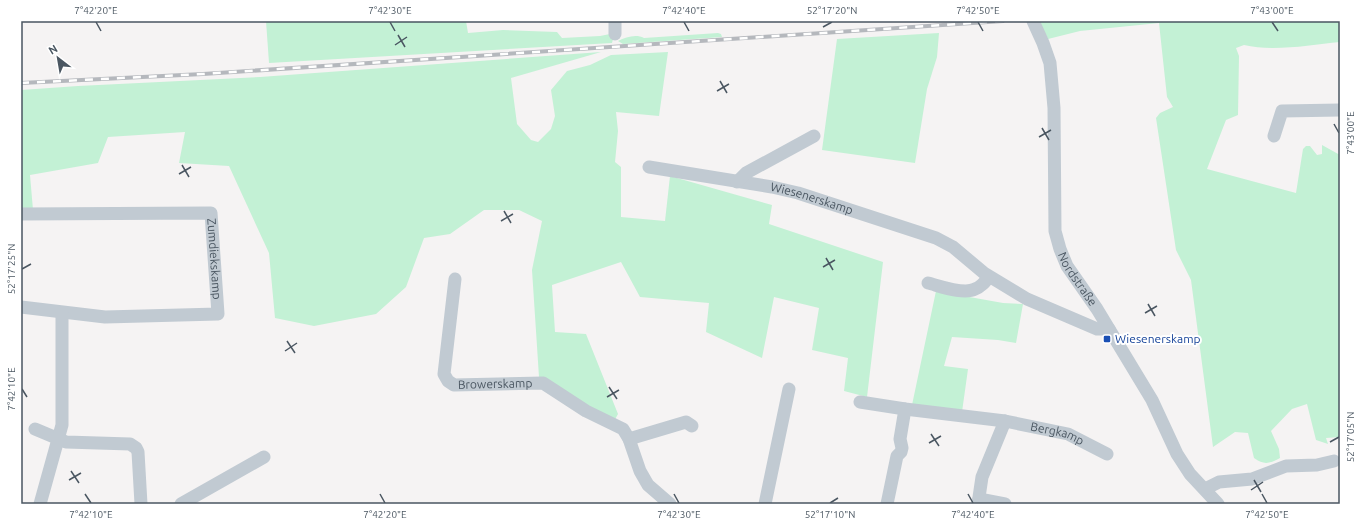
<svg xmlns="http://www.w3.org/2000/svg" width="1361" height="525" viewBox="0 0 1361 525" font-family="Ubuntu,sans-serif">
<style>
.green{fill:#c3f1d5}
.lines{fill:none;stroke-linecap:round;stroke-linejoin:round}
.minor{stroke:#c1cad2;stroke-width:13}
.rail-casing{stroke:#b5b8bd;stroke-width:4}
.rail{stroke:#fff;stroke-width:2.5;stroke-dasharray:8;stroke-linecap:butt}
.ticks{fill:none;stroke:#4a5661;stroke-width:1.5}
.transit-dot{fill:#1a4fb4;stroke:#fff;stroke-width:1.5}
.labels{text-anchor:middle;stroke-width:4;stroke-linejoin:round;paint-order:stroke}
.street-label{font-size:12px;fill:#4a5661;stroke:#fff}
.transit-label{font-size:12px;fill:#164399;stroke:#fff;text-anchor:start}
.neatline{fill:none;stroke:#4a5661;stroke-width:1.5}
.ticks-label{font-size:10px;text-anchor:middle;fill:#4a5661}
</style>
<rect width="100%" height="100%" fill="#f5f3f3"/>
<g class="green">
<polygon points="266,21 466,21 468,33 503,30 557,32 562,38 600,36 610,34 613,39 612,43 269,63"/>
<path d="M1095,21H1340V42C1310,45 1273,52 1244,45L1236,48L1239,56L1238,115L1226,120L1207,169L1296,193L1303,149L1306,146H1310L1317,155L1322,154V145L1340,155V437L1326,438L1328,444L1316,440L1307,404L1292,409L1271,431L1279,449L1280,458C1269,464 1264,465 1254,458L1248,433L1235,432L1213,447L1191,280L1176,250L1156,118L1160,113L1173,107L1167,97L1159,23L1080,31L1048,39L1039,22Z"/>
<path d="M718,33L721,34L722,37L623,44L618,41C626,37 636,34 644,38Z"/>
<polygon points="939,33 937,57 927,89 915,163 822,150 837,39"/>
<polygon points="601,52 511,78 517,124 531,140 538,142 551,129 555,116 551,90 567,71 590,65 611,55 668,52 659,116 616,112 618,131 615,162 621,167 621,217 665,221 670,176 772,205 769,224 883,262 867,397 844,391 848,358 812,350 819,308 774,297 762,358 706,332 709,303 640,297 621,262 552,285 555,332 586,334 618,414 613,423 539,377 532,270 542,221 519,210 484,210 450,234 424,238 406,287 376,314 314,326 275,318 269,253 229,166 179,163 185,132 108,137 98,163 30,175 33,210 21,210 21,90 78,86 260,77"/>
<polygon points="936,291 1003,303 1023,304 1016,343 998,340 952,337 944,366 968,369 962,412 912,405"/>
</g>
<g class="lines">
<g class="minor">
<path id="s1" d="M1033,21L1043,43L1050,63L1054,108L1055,231L1060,249L1067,266L1097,309L1152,400L1177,454L1190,474L1218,504"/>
<polyline points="615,34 615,21"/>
<polyline points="1274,136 1282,111 1340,110"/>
<path id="s2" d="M649,167L772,187L798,193L936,238L953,247L984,273L1027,299L1097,329H1109"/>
<polyline points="737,182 746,173 814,136"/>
<path id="s3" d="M21,214L211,213L218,314L105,317L21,307"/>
<path id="s4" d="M455,279L444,374L448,381L454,385L543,383L586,411L623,429L629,439L640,471L648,485L670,504"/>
<path d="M928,283C940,286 964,295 975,289C981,287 985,282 989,277"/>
<path id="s5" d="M860,402L905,409L1005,421L1068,434L1107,454"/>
<polyline points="35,429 66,442 130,444 136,448 138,452 141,504"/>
<polyline points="629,439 686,422 692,426"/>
<polyline points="1205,489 1219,482 1252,479 1286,466 1317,465 1334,461"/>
<polyline points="979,499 1005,504"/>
<polyline points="40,504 62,425 62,313"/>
<polyline points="181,504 264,457"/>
<polyline points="765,504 789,389"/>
<polyline points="887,504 897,456 901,452 902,448 900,439 905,409"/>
<polyline points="978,504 982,477 1005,421"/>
</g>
<g class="rail-casing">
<polyline id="rail" points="21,83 203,74 1003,21"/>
</g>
<use href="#rail" class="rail"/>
</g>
<path class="ticks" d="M96,22L101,31M390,22L395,31M684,22L689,31M978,22L983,31M1272,22L1278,31M823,27L832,22M398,35L405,47M395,45L407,37M720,81L727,93M717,91L729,84M1334,124L1339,133M1042,128L1049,140M1039,137L1051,130M182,165L189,177M179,174L191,167M504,211L511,223M501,221L513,214M826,258L833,270M823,267L835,260M22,269L31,264M1148,304L1155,316M1145,313L1157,306M287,341L295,353M285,351L297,343M609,387L617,399M22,389L27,397M607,397L619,390M931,434L939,446M1330,442L1339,437M929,443L941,436M71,471L79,483M69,480L81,473M1254,480L1261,492M1251,490L1263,482M85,494L91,503M380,494L385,503M674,494L679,503M968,494L973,503M1262,494L1267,503M830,503L838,498"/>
<rect class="transit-dot" x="1103" y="335" width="8" height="8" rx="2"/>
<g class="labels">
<g class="street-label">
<text dy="4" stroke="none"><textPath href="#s2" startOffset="166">Wiesenerskamp</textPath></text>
<text dy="4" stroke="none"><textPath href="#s3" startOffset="236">Zumdiekskamp</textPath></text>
<text dy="4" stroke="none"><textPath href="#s1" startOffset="267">Nordstraße</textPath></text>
<text dy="4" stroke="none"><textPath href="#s4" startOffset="152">Browerskamp</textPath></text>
<text dy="4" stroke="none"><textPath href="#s5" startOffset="200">Bergkamp</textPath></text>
</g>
<g class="transit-label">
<text x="1115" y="343">Wiesenerskamp</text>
</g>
</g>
<rect width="1361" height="525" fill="none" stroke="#ffffff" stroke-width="44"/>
<g transform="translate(58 58) rotate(329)" stroke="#ffffff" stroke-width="3" paint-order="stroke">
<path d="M0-3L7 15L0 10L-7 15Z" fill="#4a5661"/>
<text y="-6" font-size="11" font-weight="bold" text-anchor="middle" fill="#4a5661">N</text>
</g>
<rect x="22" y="22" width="1317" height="481" class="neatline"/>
<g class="ticks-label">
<text x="96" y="14">7°42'20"E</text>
<text x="390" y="14">7°42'30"E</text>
<text x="684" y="14">7°42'40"E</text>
<text x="832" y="14">52°17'20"N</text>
<text x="978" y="14">7°42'50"E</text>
<text x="1272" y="14">7°43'00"E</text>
<text transform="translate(1350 133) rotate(-90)" y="4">7°43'00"E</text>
<text transform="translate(11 269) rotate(-90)" y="4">52°17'25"N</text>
<text transform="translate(11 389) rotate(-90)" y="4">7°42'10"E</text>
<text transform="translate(1350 437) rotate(-90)" y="4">52°17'05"N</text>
<text x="91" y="518">7°42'10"E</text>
<text x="385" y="518">7°42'20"E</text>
<text x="679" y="518">7°42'30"E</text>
<text x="830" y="518">52°17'10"N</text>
<text x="973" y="518">7°42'40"E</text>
<text x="1267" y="518">7°42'50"E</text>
</g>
</svg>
